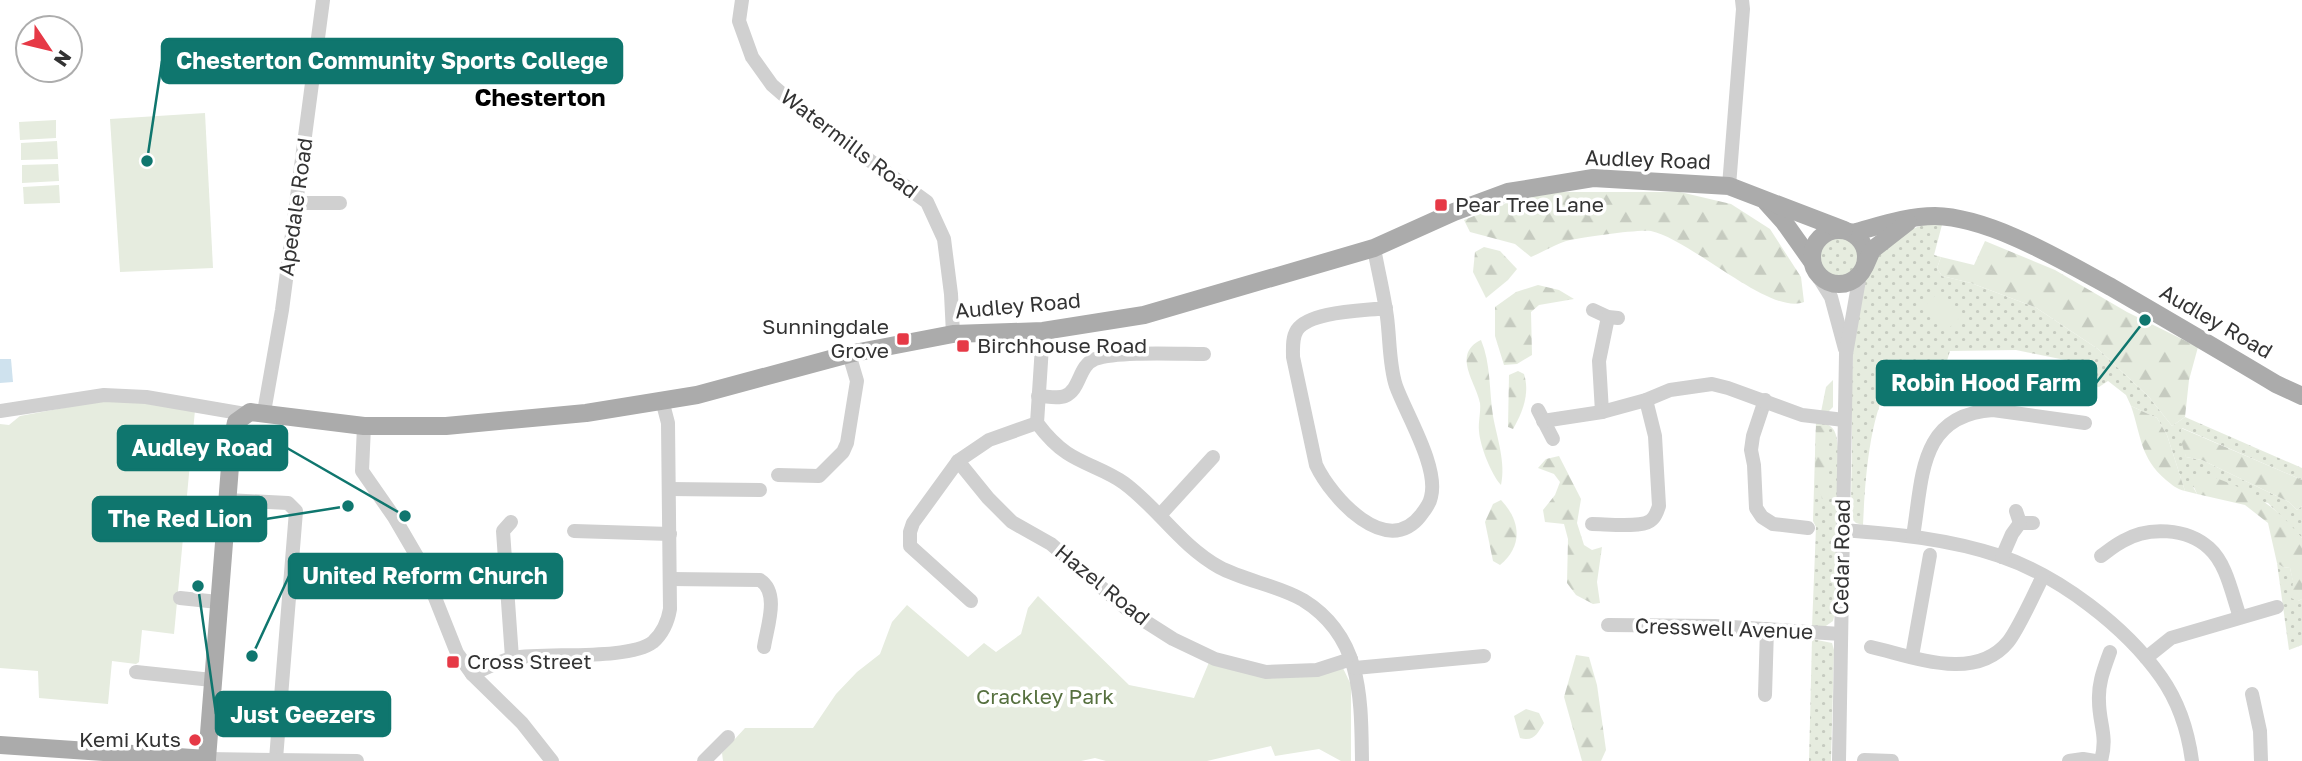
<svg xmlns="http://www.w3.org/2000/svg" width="2302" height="761" viewBox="0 0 2302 761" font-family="'Golos Text',sans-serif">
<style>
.grass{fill:url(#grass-dots)}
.forest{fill:url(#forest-firs)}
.green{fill:#e6ecdf}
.water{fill:#cfe2ee}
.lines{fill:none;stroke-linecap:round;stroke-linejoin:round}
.minor{stroke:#d0d0d0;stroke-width:14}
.major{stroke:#ababab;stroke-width:18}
.poi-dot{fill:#e63946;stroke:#fff;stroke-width:2.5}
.labels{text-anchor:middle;stroke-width:7;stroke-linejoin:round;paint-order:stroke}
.street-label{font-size:21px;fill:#333;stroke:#fff}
.poi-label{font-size:21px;fill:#333;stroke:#fff;text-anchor:start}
.park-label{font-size:21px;fill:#56703f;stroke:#fff}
.quarter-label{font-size:24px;font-weight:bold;fill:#000;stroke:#fff}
.leader{fill:none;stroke:#0f766e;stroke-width:2.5}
.callout-dot{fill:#0f766e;stroke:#fff;stroke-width:2.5}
.callout{fill:#0f766e;stroke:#0f766e;stroke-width:2.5}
.callout-label{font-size:23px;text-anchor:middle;font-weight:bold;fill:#fff}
</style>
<defs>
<pattern id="grass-dots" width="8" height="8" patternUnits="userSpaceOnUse" patternTransform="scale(1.75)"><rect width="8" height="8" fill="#e6ecdf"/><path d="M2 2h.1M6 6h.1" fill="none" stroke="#c6cbc0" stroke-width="1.8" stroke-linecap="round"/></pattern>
<pattern id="forest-firs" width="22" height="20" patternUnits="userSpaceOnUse" patternTransform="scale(1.75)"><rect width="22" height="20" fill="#e6ecdf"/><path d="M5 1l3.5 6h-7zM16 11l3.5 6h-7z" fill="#c6cbc0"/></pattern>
</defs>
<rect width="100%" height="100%" fill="#fff"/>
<g class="grass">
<path d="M1943,221L1934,255L1941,257L1937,268L1942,276L1971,283L2035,307L2098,349L2149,397L2172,426L2185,417L2302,468V480L2182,428L2186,457L2202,460L2289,502L2297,510L2302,506V538L2268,503L2193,487L2197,494L2185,491L2167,435L2157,418L2131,406L2126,395L2108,381L2099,387L2078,383L2080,363L2016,350L1950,351L1940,383L1893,377C1869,412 1865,482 1863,525L1856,523L1851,518C1851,491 1852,464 1852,437C1852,392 1848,290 1878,254C1894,234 1919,224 1943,221Z"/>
<circle cx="1839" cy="257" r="21"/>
<path d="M1816,421C1834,425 1836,429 1838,447L1835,613L1833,621L1823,628L1812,627L1816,527L1813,521Z"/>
<polygon points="2277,563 2283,567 2290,568 2298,601 2302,599 2302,645 2289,650"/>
<polygon points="1812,639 1832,643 1834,650 1831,761 1809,761"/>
</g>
<g class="forest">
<path d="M1556,192H1680L1731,204L1770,229L1801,277L1804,302C1770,316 1692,240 1651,231C1639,229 1584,237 1570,240C1557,243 1543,252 1531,257L1515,244L1470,232L1464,220L1521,197Z"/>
<polygon points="1985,241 2055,270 2127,312 2198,347 2189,380 2185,417 2172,426 2149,397 2098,349 2035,307 1971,283 1942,276 1937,268 1941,257 1974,265"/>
<polygon points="1484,247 1500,251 1517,269 1508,280 1486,298 1473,272 1475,252"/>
<polygon points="1538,285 1559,290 1574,299 1539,305 1531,312 1532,355 1517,364 1504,365 1495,336 1495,307 1516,292"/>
<path d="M1481,340C1491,364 1489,390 1493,416C1497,438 1506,463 1501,485C1491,474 1480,446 1479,431C1478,422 1481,412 1480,403C1477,384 1451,354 1481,340Z"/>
<path d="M1518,371L1524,374C1530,393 1523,412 1513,429L1508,427L1509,375Z"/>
<polygon points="1833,380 1833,407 1827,413 1821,412 1826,387"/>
<path d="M2131,406L2157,418L2167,435L2185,491C2177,489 2172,485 2166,480C2140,458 2141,435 2131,406Z"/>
<polygon points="1816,426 1827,426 1829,477 1827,499 1822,499 1815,474"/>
<polygon points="2181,428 2302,480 2302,506 2297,510 2289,502 2202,460 2186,457 2181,441"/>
<polygon points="1559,456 1581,499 1577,523 1584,545 1592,550 1602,547 1597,582 1600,603 1593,604 1576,595 1567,583 1568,539 1564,524 1545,522 1543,510 1555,495 1560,482 1554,474 1538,468 1546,459"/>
<path d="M2201,473C2247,488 2271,501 2302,538V599L2298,601L2291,598L2293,582L2290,568L2283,567L2277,563L2268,523L2245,505L2197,494L2190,478Z"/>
<path d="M1501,500C1521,521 1523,546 1500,565L1493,561L1485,522L1493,504Z"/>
<polygon points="1576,655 1589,657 1597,685 1606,750 1601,761 1582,761 1564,697"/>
<path d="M1526,709L1539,713L1544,723C1537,734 1534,742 1520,738L1514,716Z"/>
</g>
<g class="green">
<polygon points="205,113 213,268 120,272 110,119"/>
<polygon points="56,120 56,138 20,140 19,122"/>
<polygon points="57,141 58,159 21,160 21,143"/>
<polygon points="58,164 59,181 22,183 22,165"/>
<polygon points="59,185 60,203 24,204 23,187"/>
<polygon points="1938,293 1961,317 1948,329 1925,305"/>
<polygon points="101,401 139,401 195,410 174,634 142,630 139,662 136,664 112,661 108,704 39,698 38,671 0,668 0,424 9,425 20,416"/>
<polygon points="1038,596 1129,685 1194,698 1210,660 1238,669 1342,666 1351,685 1351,761 1341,761 1319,749 1275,756 1271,746 1207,761 1106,761 1095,758 1081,761 723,761 722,753 745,728 813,728 836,694 857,672 880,654 892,622 907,605 968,657 984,643 996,652 1021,634 1028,608"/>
</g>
<polygon class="water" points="0,359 11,359 13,382 0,383"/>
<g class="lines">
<g class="minor">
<polyline points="742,0 739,21 752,57 772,85 803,112 927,202 944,239 951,294 953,334"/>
<polyline points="1729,186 1743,9 1742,0"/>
<polyline points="297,203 340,203"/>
<path d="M1374,248C1378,271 1384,294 1387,317C1390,339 1389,365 1396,386C1406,414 1439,467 1431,497C1430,503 1425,510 1421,515C1387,560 1331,497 1316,465L1293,357C1293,348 1292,338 1297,330C1310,311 1363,311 1386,308"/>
<polyline points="1818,276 1831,297 1845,349"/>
<polyline points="1593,310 1608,317 1618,318"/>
<path d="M1043,331L1037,423C1046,435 1055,445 1067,453C1085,465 1106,470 1124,483C1158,508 1181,546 1219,567C1245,581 1277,585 1303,600C1363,637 1361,699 1362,761"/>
<path d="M1038,396C1046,396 1058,399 1065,396C1081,389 1078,366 1095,359C1118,351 1178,354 1204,354"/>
<polyline points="1765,400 1753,436 1751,450 1754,465 1756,508 1762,517 1773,524 1808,528"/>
<polyline points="1538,410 1553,439"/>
<polyline points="0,411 104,395 146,397 245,414"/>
<polyline points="264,412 282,310 323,0"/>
<polyline points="1602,412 1599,361 1608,317"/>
<polyline points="1543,421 1602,412 1646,400 1670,390 1712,384 1728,388 1802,415 1844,420"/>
<polyline points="364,426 362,471 394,517 422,565 457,653 472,674 522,723 552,761"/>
<polyline points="958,461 988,498 1012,522 1051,544 1129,611 1173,639 1215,659 1266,672 1317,670 1351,659"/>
<polyline points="778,475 819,476 843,452 847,443 857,381 849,354"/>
<polyline points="669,489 760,490"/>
<polyline points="226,500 288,503 296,511 276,759"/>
<polyline points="2016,511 2020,523 2033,523"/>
<polyline points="1161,514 1213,457"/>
<polyline points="511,522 503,531 512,658"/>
<path d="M1592,524C1606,524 1640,528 1650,521C1655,518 1657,512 1659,506L1655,436L1646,400"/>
<path d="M1843,530C1897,534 1949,539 2000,556C2059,576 2125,626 2161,677C2178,701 2188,731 2192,761"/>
<polyline points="574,531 670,534"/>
<path d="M1913,536C1923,478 1918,415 1993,410L2085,423"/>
<path d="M2101,556C2108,551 2115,545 2123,541C2148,526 2187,528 2209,548C2227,564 2232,595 2240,617"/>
<polyline points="2002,557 2012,534 2020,523"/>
<path d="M670,579L760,580C780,593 767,627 764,647"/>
<polyline points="180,598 218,602"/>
<polyline points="971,601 910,546 910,532 913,523 958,461 989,440 1037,423"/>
<polyline points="1608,625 1715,626 1841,634"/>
<path d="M1871,647C1912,656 1974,683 2008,642C2019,628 2034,594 2043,576"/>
<polyline points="1912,656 1930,555"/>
<polyline points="2146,658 2171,638 2277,607"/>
<polyline points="1355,668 1484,656"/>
<polyline points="136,672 212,680"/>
<path d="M472,674C485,669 499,661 513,658C546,652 628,661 653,642C663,633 668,621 670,609L668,423L662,400"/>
<polyline points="2252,694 2260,731 2261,761"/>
<polyline points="1765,695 1767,629"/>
<polyline points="207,759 357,761"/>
<polyline points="1864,760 1892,761"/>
<polyline points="704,761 728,737"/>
<polyline points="1839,761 1846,354 1860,274"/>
<polyline points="2069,761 2083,759 2095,761"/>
<path d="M2101,761C2108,735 2099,724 2099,701C2098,683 2104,669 2110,652"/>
</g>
<g class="major">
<polyline points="1766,202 1784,222 1811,260"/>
<circle cx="1839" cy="257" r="27"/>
<path d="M1852,233C1879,226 1906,216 1935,216C1990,217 2063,261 2111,287C2166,319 2221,351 2276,384L2302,396"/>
<polyline points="1865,266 1872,250 1908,222"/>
<polyline points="0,745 207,759 232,441 236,422 250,412 364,426 446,426 586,413 697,395 849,354 953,334 1043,331 1144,315 1374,248 1454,212 1508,192 1593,178 1729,186 1844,230"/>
</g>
</g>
<g class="poi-dot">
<rect x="1434" y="198" width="14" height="14" rx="3.5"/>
<rect x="896" y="332" width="14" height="14" rx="3.5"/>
<rect x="956" y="339" width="14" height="14" rx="3.5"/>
<rect x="446" y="655" width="14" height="14" rx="3.5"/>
<circle cx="195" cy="740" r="7"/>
</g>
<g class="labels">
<g class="street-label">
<text transform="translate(849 144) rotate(37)" y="7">Watermills Road</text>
<text transform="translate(1648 160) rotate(2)" y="7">Audley Road</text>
<text transform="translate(296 207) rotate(-82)" y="7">Apedale Road</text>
<text transform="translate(1018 306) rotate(-5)" y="7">Audley Road</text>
<text transform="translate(2216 322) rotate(30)" y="7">Audley Road</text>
<text transform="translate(1842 557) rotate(-89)" y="7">Cedar Road</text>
<text transform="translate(1102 585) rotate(39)" y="7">Hazel Road</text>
<text transform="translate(1724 629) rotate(2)" y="7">Cresswell Avenue</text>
</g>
<g class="poi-label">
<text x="1455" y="212">Pear Tree Lane</text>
<text x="889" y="334" text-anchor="end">Sunningdale<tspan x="889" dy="24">Grove</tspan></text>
<text x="977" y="353">Birchhouse Road</text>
<text x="467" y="669">Cross Street</text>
<text x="181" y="747" text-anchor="end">Kemi Kuts</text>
</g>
<g class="park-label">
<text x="1045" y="704">Crackley Park</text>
</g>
<g class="quarter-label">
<text x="540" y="106">Chesterton</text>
</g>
</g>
<path class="leader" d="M147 161L162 61M2145 320L2096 383M405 516L287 448M348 506L266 519M252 656L289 576M198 586L216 714"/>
<g class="callout-dot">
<circle cx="147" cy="161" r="7"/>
<circle cx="2145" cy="320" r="7"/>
<circle cx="405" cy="516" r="7"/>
<circle cx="348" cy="506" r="7"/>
<circle cx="252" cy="656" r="7"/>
<circle cx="198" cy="586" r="7"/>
</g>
<g class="callout">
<rect x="162" y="39" width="460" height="44" rx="7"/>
<rect x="1877" y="361" width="219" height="44" rx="7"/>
<rect x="118" y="426" width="169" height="44" rx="7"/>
<rect x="93" y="497" width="173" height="44" rx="7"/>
<rect x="289" y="554" width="273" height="44" rx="7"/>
<rect x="216" y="692" width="174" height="44" rx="7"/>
</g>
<g class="callout-label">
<text x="392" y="69">Chesterton Community Sports College</text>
<text x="1986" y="391">Robin Hood Farm</text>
<text x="202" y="456">Audley Road</text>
<text x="180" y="527">The Red Lion</text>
<text x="425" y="584">United Reform Church</text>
<text x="303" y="723">Just Geezers</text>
</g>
<g transform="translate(49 49) rotate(125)"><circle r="33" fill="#ffffff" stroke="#adadad" stroke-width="2"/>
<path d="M0-5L12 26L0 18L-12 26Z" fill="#e63946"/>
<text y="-10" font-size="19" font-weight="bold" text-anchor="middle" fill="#333333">N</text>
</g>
</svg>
